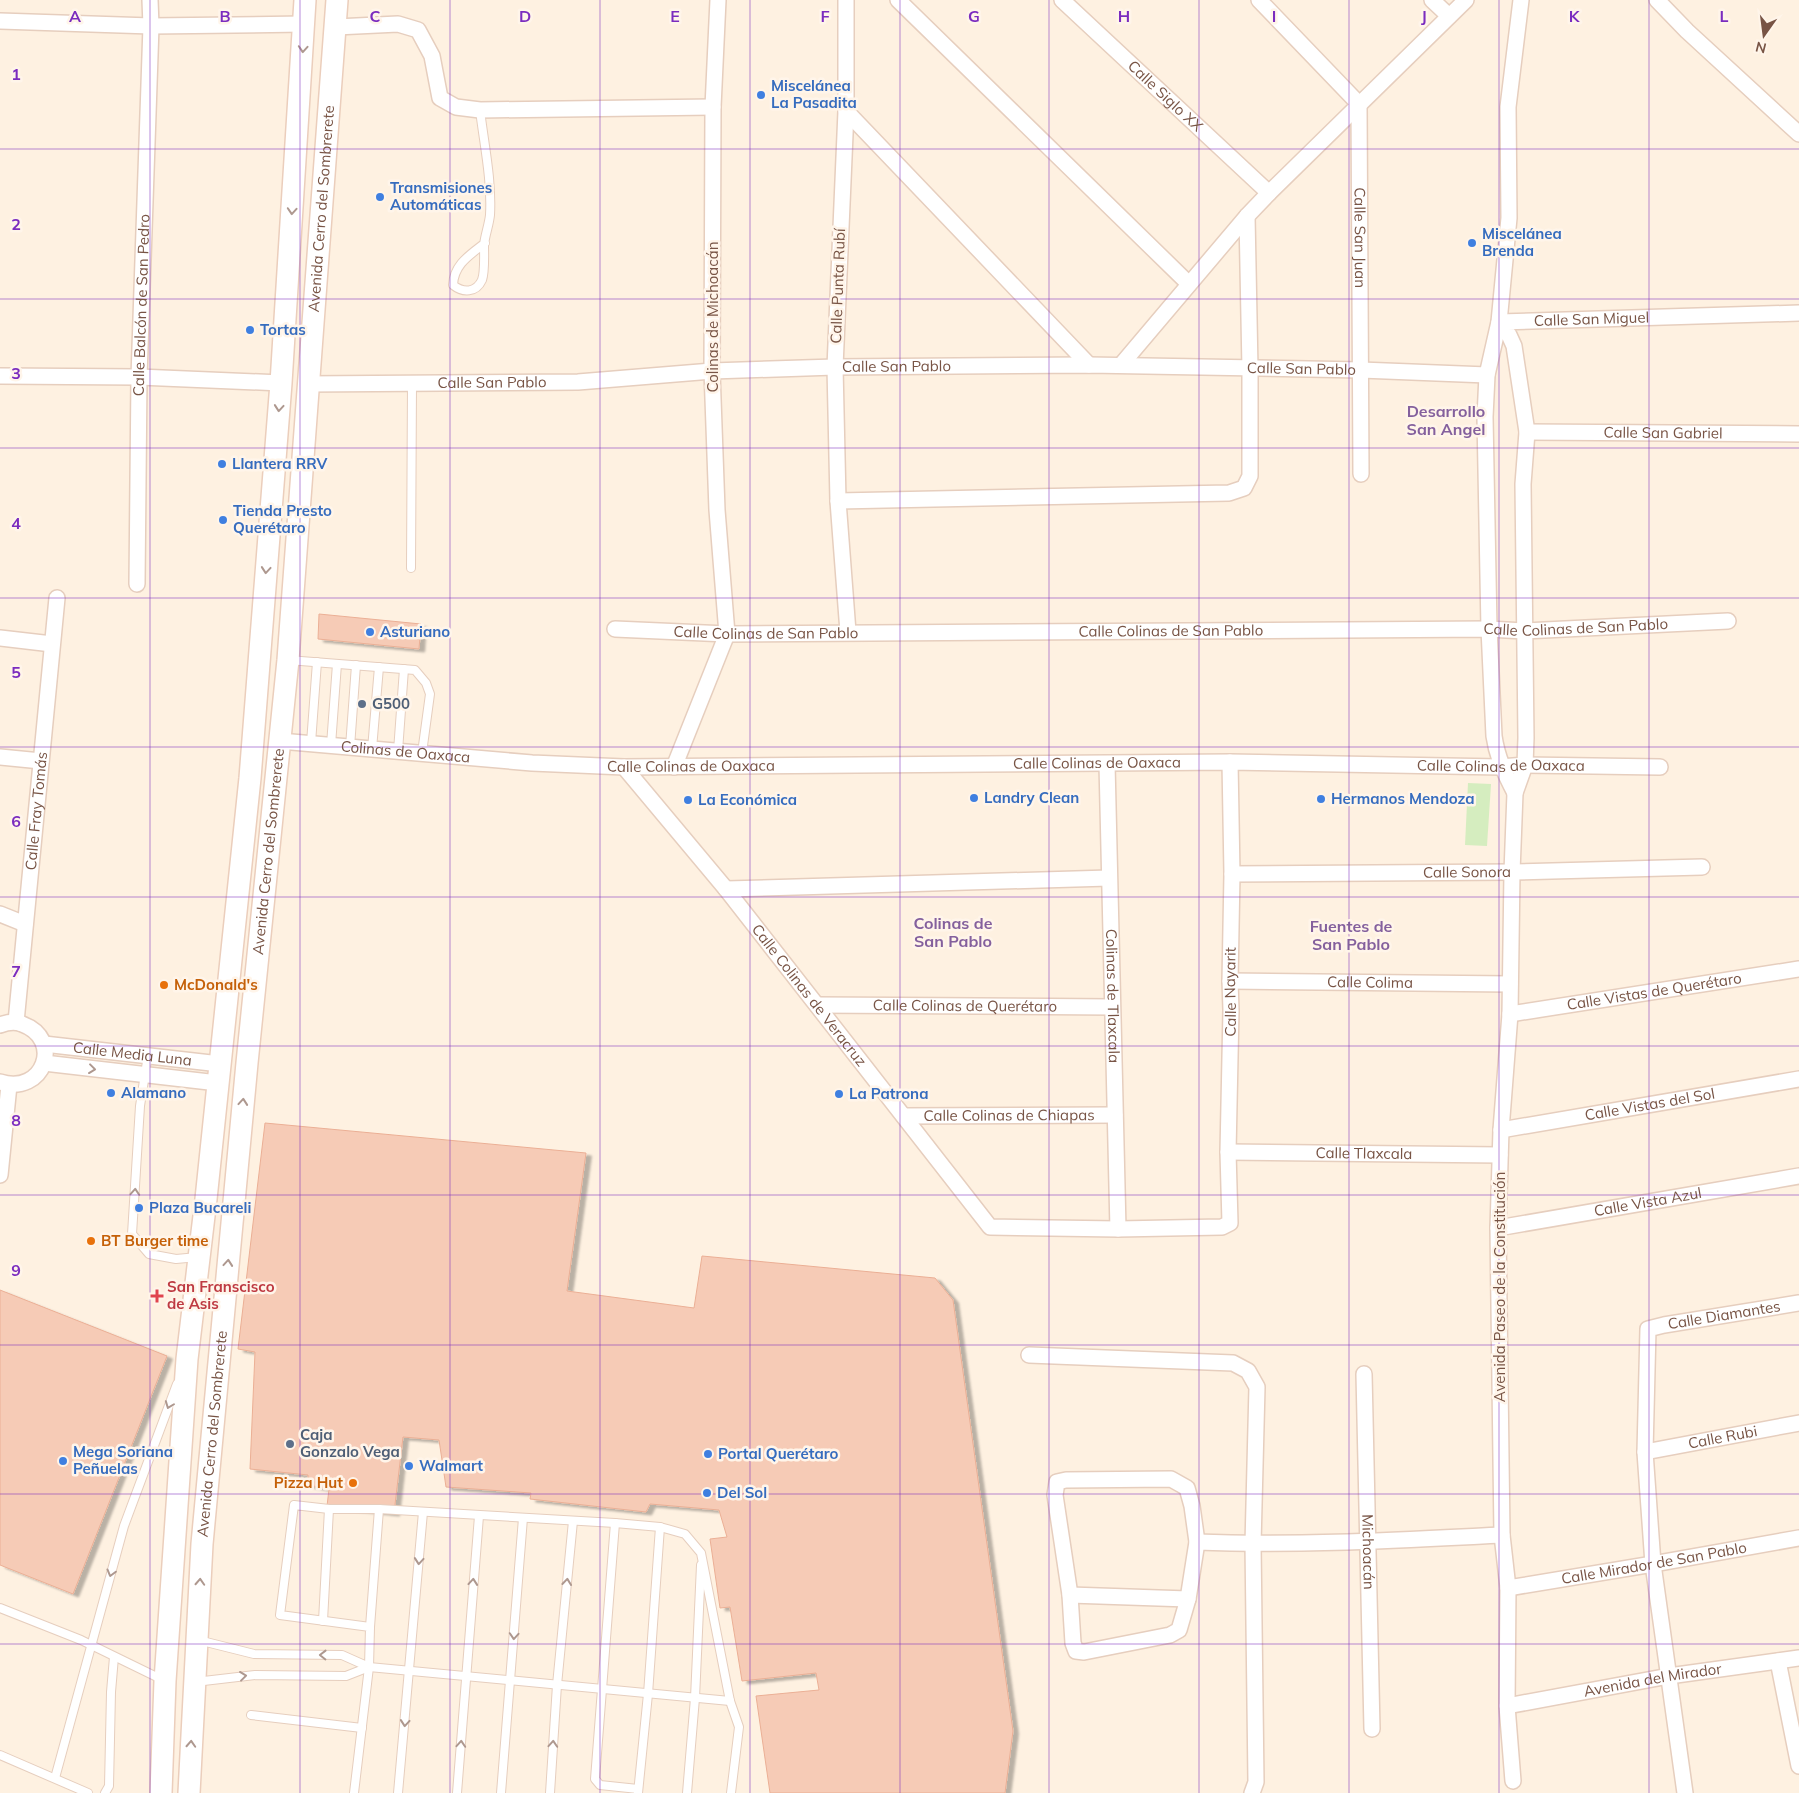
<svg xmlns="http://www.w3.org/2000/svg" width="1799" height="1793" viewBox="0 0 1799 1793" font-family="Mulish,sans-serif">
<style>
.green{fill:#d5edbf}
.building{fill:#f6cbb6;stroke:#ebaf95;filter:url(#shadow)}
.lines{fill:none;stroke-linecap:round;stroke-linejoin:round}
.lane-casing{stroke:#e6cebe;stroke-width:10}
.street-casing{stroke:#e6cebe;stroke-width:18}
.secondary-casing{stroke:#ebcebc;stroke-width:24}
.lane{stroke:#fff;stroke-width:8}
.street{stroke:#fff;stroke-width:15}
.secondary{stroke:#fff;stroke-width:21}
.oneway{stroke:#ae988f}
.grid{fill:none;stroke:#7b2cbf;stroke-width:1;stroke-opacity:0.55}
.shop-dot{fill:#3f7fe0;stroke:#fff5ea;stroke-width:2}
.service-dot{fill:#5c6f8a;stroke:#fff5ea;stroke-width:2}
.food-dot{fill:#e8710a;stroke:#fff5ea;stroke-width:2}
.health-dot{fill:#e0444e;stroke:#fff5ea;stroke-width:2}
.labels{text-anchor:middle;stroke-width:5;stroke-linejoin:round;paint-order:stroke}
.shop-label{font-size:15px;font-weight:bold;fill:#366cbe;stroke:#fff5ea;text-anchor:start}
.street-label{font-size:15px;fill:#785445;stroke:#fff5ea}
.service-label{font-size:15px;font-weight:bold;fill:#4e5e75;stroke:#fff5ea;text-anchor:start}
.food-label{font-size:15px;font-weight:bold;fill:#c56008;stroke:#fff5ea;text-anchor:start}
.health-label{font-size:15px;font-weight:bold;fill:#be3a42;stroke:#fff5ea;text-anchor:start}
.neighbourhood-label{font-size:16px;font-weight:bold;fill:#84609d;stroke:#fff5ea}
.grid-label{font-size:16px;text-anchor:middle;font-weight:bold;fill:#7b2cbf;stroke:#fff5ea;stroke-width:5;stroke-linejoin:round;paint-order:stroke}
</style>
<defs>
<filter id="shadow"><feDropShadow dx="5.5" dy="3" stdDeviation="1" flood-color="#0004"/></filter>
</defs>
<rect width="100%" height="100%" fill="#fef1e1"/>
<polygon class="green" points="1468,783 1491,784 1487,846 1465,845"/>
<g class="building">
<polygon points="319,614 421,624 419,649 318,639"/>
<polygon points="265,1123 586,1153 567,1291 694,1308 702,1256 935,1278 953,1300 1013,1731 1005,1793 770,1793 756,1696 819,1690 816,1673 742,1681 730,1607 720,1608 710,1539 727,1537 719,1510 650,1504 646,1512 530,1499 531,1493 446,1487 439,1440 403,1437 394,1513 327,1506 329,1489 308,1485 308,1475 250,1469 255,1352 238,1349"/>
<polygon points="0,1290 167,1356 73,1594 0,1565"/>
</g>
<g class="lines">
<g class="lane-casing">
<g id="lane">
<path d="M480,110C484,144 492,180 490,215C489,225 485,235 484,245C484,254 485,272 482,280C476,293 463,293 453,285C454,264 470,255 485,243"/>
<polyline points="411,568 412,384"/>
<polyline points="288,660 415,670 426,683 430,694 422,753"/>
<polyline points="311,743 317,662"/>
<polyline points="331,745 337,664"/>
<polyline points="350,747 356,665"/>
<polyline points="372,749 379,667"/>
<polyline points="398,751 404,669"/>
<polyline points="148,1055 140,1106 132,1234 149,1254 176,1259 198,1257"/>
<polyline points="615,1523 595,1779 600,1785 638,1789"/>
<polyline points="0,1608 81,1640 163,1680"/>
<polyline points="323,1621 329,1509"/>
<polyline points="370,1627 379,1509"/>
<polyline points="198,1640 254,1654 342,1655 369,1667 730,1701"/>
<polyline points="195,1682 255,1675 346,1676 369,1667"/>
<polyline points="251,1715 362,1728"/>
<polyline points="0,1755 88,1793"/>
<polyline points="55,1778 124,1526 177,1384"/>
<polyline points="105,1793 109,1786 111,1692 114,1657"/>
<polyline points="354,1793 369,1667 370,1627 280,1615 294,1505 329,1509 379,1509 615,1523 660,1527 685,1534 701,1553 730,1701 739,1727 731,1793"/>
<polyline points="398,1793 423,1512"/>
<polyline points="457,1793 479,1516"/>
<polyline points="501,1793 523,1518"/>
<polyline points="550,1793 557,1685 573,1521"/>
<polyline points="638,1793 648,1694 660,1527"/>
<polyline points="687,1793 695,1698 701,1565"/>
</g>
</g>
<g class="street-casing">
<g id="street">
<polyline points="846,0 846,111 835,367 838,501 848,632"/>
<polyline points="898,0 1189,284"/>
<path id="s1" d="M1062,0L1269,193"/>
<path id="s2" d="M1259,0L1359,104L1361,474"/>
<polyline points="1432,0 1449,16"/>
<polyline points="1657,0 1687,31 1799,134"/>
<polyline points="0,21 151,26 304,24"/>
<polyline points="336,27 398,24 418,30 432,56 440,98 456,107 480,110 713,107"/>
<polyline points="846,111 1089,365"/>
<polyline points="1121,365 1247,216 1269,193 1466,0"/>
<polyline points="0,376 139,377 281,383"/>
<path id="s3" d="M307,384L578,382L712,371L835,367L1089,365L1361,370L1487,375"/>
<path id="s4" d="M1527,432L1799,434"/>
<polyline points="838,501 1229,493 1244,488 1250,476 1250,369 1247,216"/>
<path id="s5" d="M137,584L139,377L151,26L150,0"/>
<path id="s6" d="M615,629L727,634L1489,629L1524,631L1728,621"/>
<polyline points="0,638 52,644"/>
<path id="s7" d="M280,741L532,763L624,767L1230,762L1501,767L1525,765L1660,767"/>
<polyline points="0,757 41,761"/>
<path id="s8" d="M1107,764L1118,1229"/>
<path id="s9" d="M624,767L726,889L990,1227L1118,1229L1222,1227L1230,1223L1228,1152L1231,1010L1230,981L1232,874L1230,762"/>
<polyline points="674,767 727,634 717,510 712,371 713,107 718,0"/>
<path d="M1515,793C1505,774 1497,757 1494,736L1489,629L1485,417L1487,375L1499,322L1509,218L1508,107L1521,0"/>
<path id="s10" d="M1232,874L1512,872L1702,867"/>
<polyline points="726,889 1109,878"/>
<polyline points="0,914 25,924"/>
<path id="s11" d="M1230,981L1510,984"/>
<path id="s12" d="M817,1005L1112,1007"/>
<path id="s13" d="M1510,1014L1799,969"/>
<path id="s14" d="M16,1022L57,598"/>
<path d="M0,1025C8,1022 15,1021 22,1024C64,1039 44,1096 0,1082"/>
<path id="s15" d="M44,1044L220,1064"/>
<polyline points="44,1063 218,1083"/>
<path id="s16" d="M904,1116L1115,1115"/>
<path id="s17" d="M1501,1130L1799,1079"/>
<path id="s18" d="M1228,1152L1500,1155"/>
<polyline points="0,1175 9,1085"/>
<path id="s19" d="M1498,1228L1799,1176"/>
<polyline points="1029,1355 1233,1363 1248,1371 1257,1387 1253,1544 1256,1782 1252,1793"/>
<path id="s20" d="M1364,1374L1372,1729"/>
<path id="s21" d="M1645,1452L1799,1423"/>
<polygon points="1171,1479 1187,1488 1192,1506 1197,1542 1188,1599 1179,1630 1170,1635 1084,1652 1076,1651 1073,1643 1070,1595 1055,1495 1057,1482 1066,1480"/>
<path d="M1197,1542C1299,1546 1400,1540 1502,1535"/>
<path id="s22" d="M1508,1588L1653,1564L1799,1538"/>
<polyline points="1070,1595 1188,1599"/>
<polyline points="1778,1661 1799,1766"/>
<path id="s23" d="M1507,1706L1669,1676L1799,1658"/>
<path id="s24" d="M1513,1781L1507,1706L1508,1588L1502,1535L1498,1228L1501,1130L1510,1014L1512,872L1515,793L1525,765L1526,738L1523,484L1527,432L1514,346L1509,335L1499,322L1799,313"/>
<path id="s25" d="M1685,1793L1653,1564L1645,1452L1648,1329L1664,1325L1799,1303"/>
</g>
</g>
<g class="secondary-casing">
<g id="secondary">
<polyline points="161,1793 165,1681 187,1359 206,1199 250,778 281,383 305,0"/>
<path id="s26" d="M189,1793L202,1544L247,1063L288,660L337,0"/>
</g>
</g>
<use href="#lane" class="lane"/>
<use href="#street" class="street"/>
<use href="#secondary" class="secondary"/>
</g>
<defs><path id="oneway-chevron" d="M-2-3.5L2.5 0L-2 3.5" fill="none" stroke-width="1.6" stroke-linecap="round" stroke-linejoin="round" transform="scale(1.25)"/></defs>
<g class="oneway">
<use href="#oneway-chevron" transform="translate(303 49) rotate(94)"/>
<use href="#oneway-chevron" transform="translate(292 211) rotate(94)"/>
<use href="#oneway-chevron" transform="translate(279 408) rotate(95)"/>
<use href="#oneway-chevron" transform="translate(266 570) rotate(95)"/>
<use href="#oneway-chevron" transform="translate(92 1069) rotate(7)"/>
<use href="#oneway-chevron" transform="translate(243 1102) rotate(-85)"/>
<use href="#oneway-chevron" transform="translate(135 1192) rotate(-86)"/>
<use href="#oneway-chevron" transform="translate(228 1263) rotate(-85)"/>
<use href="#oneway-chevron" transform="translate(169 1405) rotate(111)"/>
<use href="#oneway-chevron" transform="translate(419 1561) rotate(95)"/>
<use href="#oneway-chevron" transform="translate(111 1573) rotate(105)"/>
<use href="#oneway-chevron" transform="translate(200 1582) rotate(-87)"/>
<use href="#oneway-chevron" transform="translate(473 1582) rotate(-85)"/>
<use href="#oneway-chevron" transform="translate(567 1582) rotate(-84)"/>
<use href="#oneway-chevron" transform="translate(514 1636) rotate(94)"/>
<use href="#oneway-chevron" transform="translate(323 1655) rotate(-179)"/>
<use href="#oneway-chevron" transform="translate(243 1676) rotate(-7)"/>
<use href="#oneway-chevron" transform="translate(405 1723) rotate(95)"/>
<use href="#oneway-chevron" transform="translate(191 1744) rotate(-87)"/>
<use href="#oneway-chevron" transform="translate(461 1744) rotate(-86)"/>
<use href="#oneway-chevron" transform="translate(553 1744) rotate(-86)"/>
</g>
<path class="grid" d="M150,0V1793M300,0V1793M450,0V1793M600,0V1793M750,0V1793M900,0V1793M1049,0V1793M1199,0V1793M1349,0V1793M1499,0V1793M1649,0V1793M0,149H1799M0,299H1799M0,448H1799M0,598H1799M0,747H1799M0,897H1799M0,1046H1799M0,1195H1799M0,1345H1799M0,1494H1799M0,1644H1799"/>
<g class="shop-dot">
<circle cx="761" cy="95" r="5"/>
<circle cx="380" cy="197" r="5"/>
<circle cx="1472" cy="243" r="5"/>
<circle cx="250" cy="330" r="5"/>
<circle cx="222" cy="464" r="5"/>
<circle cx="223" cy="520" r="5"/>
<circle cx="370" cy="632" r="5"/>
<circle cx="974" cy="798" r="5"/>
<circle cx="1321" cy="799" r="5"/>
<circle cx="688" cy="800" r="5"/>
<circle cx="111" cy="1093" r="5"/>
<circle cx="839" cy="1094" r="5"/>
<circle cx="139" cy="1208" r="5"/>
<circle cx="708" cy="1454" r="5"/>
<circle cx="63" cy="1461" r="5"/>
<circle cx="409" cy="1466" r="5"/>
<circle cx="707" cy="1493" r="5"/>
</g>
<g class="service-dot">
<circle cx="362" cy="704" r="5"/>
<circle cx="290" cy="1444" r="5"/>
</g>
<g class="food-dot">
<circle cx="164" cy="985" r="5"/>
<circle cx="91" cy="1241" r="5"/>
<circle cx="353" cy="1483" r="5"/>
</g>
<path class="health-dot" d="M154.5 1288.5h5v5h5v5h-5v5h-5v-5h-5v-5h5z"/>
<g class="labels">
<g class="shop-label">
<text x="771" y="91">Miscelánea<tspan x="771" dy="17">La Pasadita</tspan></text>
<text x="390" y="193">Transmisiones<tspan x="390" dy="17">Automáticas</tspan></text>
<text x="1482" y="239">Miscelánea<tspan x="1482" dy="17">Brenda</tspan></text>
<text x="260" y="335">Tortas</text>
<text x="232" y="469">Llantera RRV</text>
<text x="233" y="516">Tienda Presto<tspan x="233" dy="17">Querétaro</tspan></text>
<text x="380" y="637">Asturiano</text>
<text x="984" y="803">Landry Clean</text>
<text x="1331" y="804">Hermanos Mendoza</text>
<text x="698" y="805">La Económica</text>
<text x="121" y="1098">Alamano</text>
<text x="849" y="1099">La Patrona</text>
<text x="149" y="1213">Plaza Bucareli</text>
<text x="73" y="1457">Mega Soriana<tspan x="73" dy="17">Peñuelas</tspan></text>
<text x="718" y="1459">Portal Querétaro</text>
<text x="419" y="1471">Walmart</text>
<text x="717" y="1498">Del Sol</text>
</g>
<g class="street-label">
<text dy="5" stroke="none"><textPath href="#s1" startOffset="141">Calle Siglo XX</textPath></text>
<text dy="5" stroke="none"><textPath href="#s26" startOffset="1590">Avenida Cerro del Sombrerete</textPath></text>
<text dy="5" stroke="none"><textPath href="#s2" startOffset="278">Calle San Juan</textPath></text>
<text transform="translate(838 286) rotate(-88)" y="5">Calle Punta Rubí</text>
<text dy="5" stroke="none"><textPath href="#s5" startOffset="279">Calle Balcón de San Pedro</textPath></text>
<text transform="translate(713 317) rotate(-90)" y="5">Colinas de Michoacán</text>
<text dy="5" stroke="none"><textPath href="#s24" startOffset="1560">Calle San Miguel</textPath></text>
<text dy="5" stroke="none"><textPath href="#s3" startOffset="590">Calle San Pablo</textPath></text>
<text dy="5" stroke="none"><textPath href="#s3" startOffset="995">Calle San Pablo</textPath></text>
<text dy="5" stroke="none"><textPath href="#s3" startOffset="185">Calle San Pablo</textPath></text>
<text dy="5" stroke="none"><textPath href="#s4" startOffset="136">Calle San Gabriel</textPath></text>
<text dy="5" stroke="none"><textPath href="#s6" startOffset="961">Calle Colinas de San Pablo</textPath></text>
<text dy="5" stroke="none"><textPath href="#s6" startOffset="556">Calle Colinas de San Pablo</textPath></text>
<text dy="5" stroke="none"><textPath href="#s6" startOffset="151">Calle Colinas de San Pablo</textPath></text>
<text dy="5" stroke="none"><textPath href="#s7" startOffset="126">Colinas de Oaxaca</textPath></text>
<text dy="5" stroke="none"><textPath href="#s7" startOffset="818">Calle Colinas de Oaxaca</textPath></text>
<text dy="5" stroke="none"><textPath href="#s7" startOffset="1222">Calle Colinas de Oaxaca</textPath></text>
<text dy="5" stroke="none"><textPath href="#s7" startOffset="412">Calle Colinas de Oaxaca</textPath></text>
<text dy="5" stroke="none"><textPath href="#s14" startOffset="212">Calle Fray Tomás</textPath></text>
<text dy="5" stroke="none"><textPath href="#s26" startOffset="945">Avenida Cerro del Sombrerete</textPath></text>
<text dy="5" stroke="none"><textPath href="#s10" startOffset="235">Calle Sonora</textPath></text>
<text dy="5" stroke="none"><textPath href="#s11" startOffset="140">Calle Colima</textPath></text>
<text dy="5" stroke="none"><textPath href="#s13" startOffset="146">Calle Vistas de Querétaro</textPath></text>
<text dy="5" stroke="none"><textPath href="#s9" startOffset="1060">Calle Nayarit</textPath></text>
<text dy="5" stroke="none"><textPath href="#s9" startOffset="294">Calle Colinas de Veracruz</textPath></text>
<text dy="5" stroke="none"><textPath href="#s8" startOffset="232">Colinas de Tlaxcala</textPath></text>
<text dy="5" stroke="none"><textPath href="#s12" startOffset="148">Calle Colinas de Querétaro</textPath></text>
<text dy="5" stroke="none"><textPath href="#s15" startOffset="89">Calle Media Luna</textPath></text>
<text dy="5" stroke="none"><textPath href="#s17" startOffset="151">Calle Vistas del Sol</textPath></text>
<text dy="5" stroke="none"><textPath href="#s16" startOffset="105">Calle Colinas de Chiapas</textPath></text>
<text dy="5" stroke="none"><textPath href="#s18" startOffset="136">Calle Tlaxcala</textPath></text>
<text dy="5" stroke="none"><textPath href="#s19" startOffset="152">Calle Vista Azul</textPath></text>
<text transform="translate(1500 1287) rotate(-90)" y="5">Avenida Paseo de la Constitución</text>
<text dy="5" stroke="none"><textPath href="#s25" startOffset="544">Calle Diamantes</textPath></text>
<text dy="5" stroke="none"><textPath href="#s26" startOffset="360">Avenida Cerro del Sombrerete</textPath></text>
<text dy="5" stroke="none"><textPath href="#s21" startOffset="79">Calle Rubi</textPath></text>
<text dy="5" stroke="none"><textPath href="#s20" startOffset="178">Michoacán</textPath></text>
<text dy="5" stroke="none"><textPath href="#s22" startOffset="148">Calle Mirador de San Pablo</textPath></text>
<text dy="5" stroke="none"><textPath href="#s23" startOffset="148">Avenida del Mirador</textPath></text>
</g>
<g class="service-label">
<text x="372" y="709">G500</text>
<text x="300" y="1440">Caja<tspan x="300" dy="17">Gonzalo Vega</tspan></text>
</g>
<g class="food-label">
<text x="174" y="990">McDonald's</text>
<text x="101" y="1246">BT Burger time</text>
<text x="343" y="1488" text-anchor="end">Pizza Hut</text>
</g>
<g class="health-label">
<text x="167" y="1292">San Franscisco<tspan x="167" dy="17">de Asis</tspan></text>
</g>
<g class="neighbourhood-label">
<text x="1446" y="417">Desarrollo<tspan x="1446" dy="18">San Angel</tspan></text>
<text x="953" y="929">Colinas de<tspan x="953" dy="18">San Pablo</tspan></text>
<text x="1351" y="932">Fuentes de<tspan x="1351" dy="18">San Pablo</tspan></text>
</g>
</g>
<g class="grid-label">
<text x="75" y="22">A</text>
<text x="225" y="22">B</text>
<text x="375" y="22">C</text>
<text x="525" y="22">D</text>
<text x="675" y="22">E</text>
<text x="825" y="22">F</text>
<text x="974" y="22">G</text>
<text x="1124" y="22">H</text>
<text x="1274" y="22">I</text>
<text x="1424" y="22">J</text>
<text x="1574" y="22">K</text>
<text x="1724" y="22">L</text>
<text x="16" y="80">1</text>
<text x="16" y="230">2</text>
<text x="16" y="379">3</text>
<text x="16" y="529">4</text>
<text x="16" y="678">5</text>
<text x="16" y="827">6</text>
<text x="16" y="977">7</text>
<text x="16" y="1126">8</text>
<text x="16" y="1276">9</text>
</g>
<g transform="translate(1764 35) rotate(194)" stroke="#fff5ea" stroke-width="4" paint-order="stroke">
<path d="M0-4L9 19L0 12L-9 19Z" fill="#785445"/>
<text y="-8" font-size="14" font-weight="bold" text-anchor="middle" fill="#785445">N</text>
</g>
</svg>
